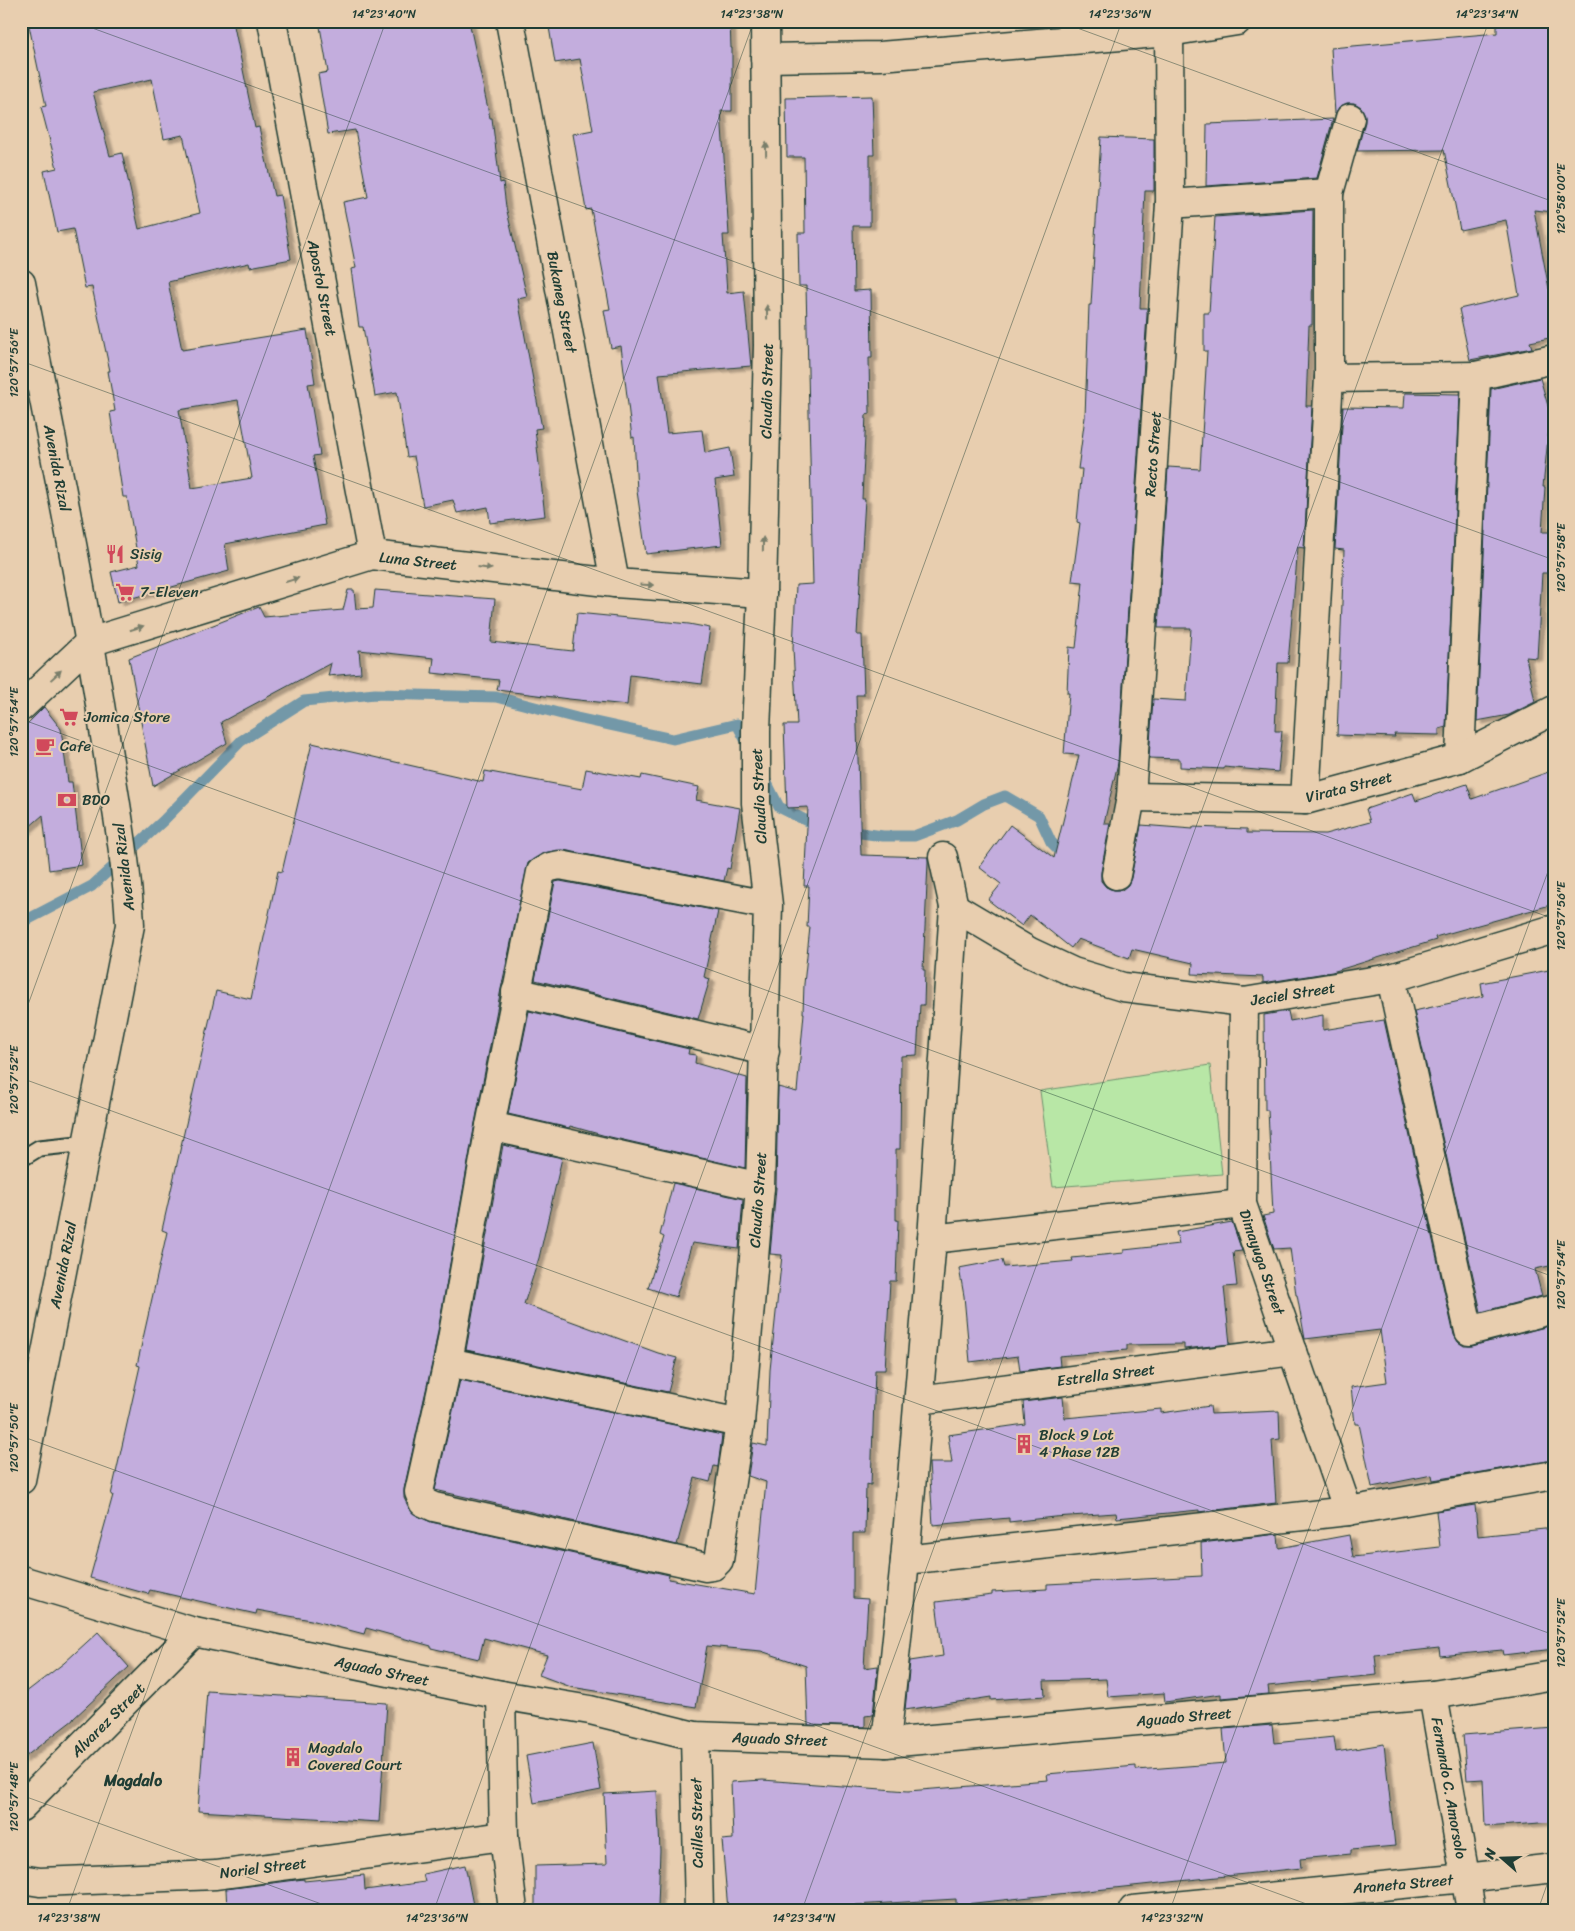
<svg xmlns="http://www.w3.org/2000/svg" width="1575" height="1931" viewBox="0 0 1575 1931" font-family="Sriracha,sans-serif">
<style>
.green{fill:#b8e7a6;stroke:#6c926d}
.lines{fill:none;stroke-linecap:round;stroke-linejoin:round}
.stream{stroke:#7398a8;stroke-width:11}
.building{fill:#c3addd;stroke:#1f3d34;fill-rule:evenodd;filter:url(#shadow)}
.lane-casing{stroke:#1f3d34;stroke-width:19}
.street-casing{stroke:#1f3d34;stroke-width:31}
.secondary-casing{stroke:#1f3d34;stroke-width:31}
.lane{stroke:#e8ceaf;stroke-width:15}
.street{stroke:#e8ceaf;stroke-width:28}
.secondary{stroke:#e8ceaf;stroke-width:28}
.oneway{fill:#797e6b}
.ticks{fill:none;stroke:#1f3d34;stroke-width:1;stroke-opacity:0.45}
.labels{text-anchor:middle;stroke-width:4;stroke-linejoin:round;paint-order:stroke}
.street-label{font-size:15px;fill:#1f3d34;stroke:#e8ceaf}
.poi-label{font-size:15px;fill:#1f3d34;stroke:#e8ceaf;text-anchor:start}
.neighbourhood-label{font-size:16px;font-weight:bold;fill:#1f3d34;stroke:#e8ceaf}
.neatline{fill:none;stroke:#1f3d34;stroke-width:2}
.ticks-label{font-size:12px;text-anchor:middle;fill:#1f3d34}
</style>
<defs>
<filter id="shadow"><feDropShadow dx="5.5" dy="3" stdDeviation="1" flood-color="#0004"/></filter>
</defs>
<rect width="100%" height="100%" fill="#e8ceaf"/>
<filter id="ink" filterUnits="userSpaceOnUse"><feTurbulence type="fractalNoise" baseFrequency=".02" numOctaves="2"/><feDisplacementMap in="SourceGraphic" scale="10" xChannelSelector="R" yChannelSelector="G"/><feConvolveMatrix kernelMatrix="1 2 1 2 8 2 1 2 1" color-interpolation-filters="sRGB"/></filter>
<g filter="url(#ink)">
<polygon class="green" points="1210,1065 1222,1174 1053,1187 1040,1091"/>
<g class="lines">
<g class="stream">
<polyline points="763,775 779,807 813,824 820,826"/>
<polyline points="846,831 883,836 914,836 957,820 984,804 1005,796 1039,816 1051,842 1067,858"/>
<polyline points="21,923 92,886 163,821 241,741 304,701 375,694 496,697 577,718 673,739 737,724 749,747"/>
</g>
</g>
<g class="building">
<path d="M28,21H233L255,128L259,127L274,196L280,195L291,259L250,267L249,263L168,282L182,350L307,330L315,383L308,384L320,455L313,456L325,525L225,544L229,571L118,602L111,572L139,565L127,497H123L110,412L115,411L108,371H110L92,287L85,288L73,229L57,232L44,171L57,168L41,107L46,106ZM152,79L164,139L183,135L200,213L139,229L122,153L110,156L93,92ZM238,400L252,478L192,488L179,410Z"/>
<polygon points="319,21 469,21 490,118 492,118 500,183 503,182 506,207 527,297 518,299 542,428 535,429 545,516 490,523 488,507 457,513 453,500 423,506 414,456 407,457 397,392 375,396 363,327 359,327 351,269 356,268 343,202 368,197 355,130 328,134 318,74 328,72"/>
<polygon points="548,21 730,21 731,48 732,48 732,111 721,111 729,235 723,235 727,293 744,291 751,366 659,374 667,433 702,430 705,453 730,448 734,477 715,480 722,545 646,554 637,491 634,437 632,438 621,346 611,348 604,310 610,309 591,209 586,210 573,134 593,130 580,59 555,63"/>
<polygon points="1554,23 1554,212 1534,210 1549,289 1554,287 1554,337 1530,342 1532,348 1470,360 1459,309 1519,295 1506,220 1460,230 1444,150 1357,151 1365,122 1365,115 1361,107 1354,103 1347,103 1339,107 1335,114 1331,48 1497,33 1497,24"/>
<polygon points="872,96 874,155 870,155 870,226 853,226 854,291 871,290 872,358 869,358 870,414 866,415 862,499 865,499 857,635 862,635 864,695 856,695 861,855 928,857 928,863 923,970 925,970 924,1005 920,1005 917,1055 901,1056 900,1149 896,1149 896,1220 898,1220 896,1281 890,1281 885,1370 875,1370 871,1485 866,1484 865,1533 853,1533 853,1598 868,1599 864,1668 878,1666 873,1715 865,1716 865,1727 808,1725 806,1666 761,1651 707,1646 696,1707 571,1687 539,1675 547,1655 484,1638 479,1659 431,1648 431,1646 366,1628 364,1634 311,1620 257,1610 256,1614 150,1590 148,1594 90,1578 113,1495 111,1495 140,1366 137,1365 167,1232 162,1230 216,991 251,999 278,871 282,872 312,743 483,782 485,771 582,789 586,769 641,779 642,775 699,787 696,800 740,808 730,869 727,868 724,881 563,850 543,853 528,863 501,989 475,1123 433,1359 404,1489 404,1498 409,1508 417,1516 431,1522 669,1575 668,1579 755,1594 766,1482 748,1476 753,1443 767,1446 770,1370 782,1255 770,1254 776,1188 778,1087 797,1092 804,1013 803,1013 804,984 810,927 807,927 809,886 804,886 808,807 787,808 784,725 797,725 793,648 796,585 813,584 806,286 799,286 798,233 805,233 804,157 787,157 786,98"/>
<polygon points="1333,119 1317,178 1206,186 1207,124"/>
<polygon points="1101,137 1154,139 1154,191 1145,191 1140,308 1147,308 1147,315 1118,763 1104,823 1110,823 1101,872 1101,881 1106,887 1114,890 1122,890 1128,885 1131,878 1141,825 1193,829 1193,827 1247,829 1247,833 1325,834 1370,822 1366,809 1413,793 1416,801 1467,784 1472,799 1554,770 1554,904 1435,937 1436,940 1332,972 1263,983 1263,977 1192,974 1193,963 1132,949 1129,958 1078,939 1071,948 1030,915 1022,926 988,900 1001,884 979,867 1010,825 1054,858 1079,755 1064,754 1069,693 1067,693 1069,647 1076,648 1083,582 1072,581 1080,523 1077,522 1082,469 1078,469 1085,417 1089,305 1091,305"/>
<polygon points="1313,210 1312,325 1309,325 1306,406 1312,406 1304,548 1298,547 1288,663 1278,663 1275,731 1282,731 1278,772 1224,767 1224,769 1180,767 1180,759 1149,758 1153,699 1186,701 1191,628 1158,628 1168,467 1200,469 1207,351 1204,351 1204,313 1209,313 1215,217"/>
<polygon points="1540,378 1554,427 1549,428 1543,487 1545,487 1542,532 1552,532 1548,573 1542,573 1537,658 1526,657 1535,702 1509,715 1477,721 1491,389"/>
<polygon points="1405,393 1460,394 1446,727 1439,729 1439,735 1394,734 1395,737 1337,735 1344,550 1335,549 1343,407 1404,408"/>
<polygon points="348,590 354,590 356,609 373,608 375,590 495,599 491,642 573,651 577,613 689,624 710,628 702,684 630,675 627,705 569,699 497,690 499,680 432,673 434,658 359,650 361,673 328,676 331,663 221,722 227,743 153,786 129,658 259,607 264,617 343,610"/>
<polygon points="44,707 61,729 68,782 72,782 82,865 49,870 43,815 21,834 21,730"/>
<polygon points="560,881 718,911 704,977 710,979 698,1019 535,980 555,882"/>
<polygon points="1554,969 1554,1265 1535,1269 1542,1296 1481,1312 1414,1011 1483,996 1481,983"/>
<polygon points="529,1011 689,1049 688,1054 696,1055 695,1063 747,1078 745,1168 606,1136 570,1126 569,1128 508,1114"/>
<polygon points="1288,1011 1290,1021 1323,1015 1323,1030 1384,1020 1454,1335 1458,1342 1464,1346 1472,1346 1549,1326 1554,1345 1554,1460 1433,1480 1432,1475 1372,1487 1359,1424 1355,1424 1351,1387 1387,1382 1380,1330 1305,1339 1297,1295 1296,1295 1290,1248 1274,1249 1263,1216 1273,1214 1268,1110 1265,1110 1264,1015"/>
<polygon points="503,1145 562,1158 539,1258 524,1304 658,1353 677,1358 668,1392 466,1350"/>
<polygon points="673,1183 743,1199 739,1249 692,1243 676,1297 648,1288 664,1237 660,1235"/>
<polygon points="1232,1222 1242,1251 1233,1252 1237,1286 1224,1287 1230,1344 1184,1349 1184,1344 1127,1345 1127,1350 1059,1356 1060,1366 1020,1371 1018,1356 970,1362 964,1296 959,1268 1002,1260 1004,1267 1073,1261 1072,1258 1124,1253 1124,1250 1179,1244 1176,1232"/>
<polygon points="460,1380 722,1435 718,1467 714,1466 710,1482 695,1478 677,1545 435,1490"/>
<polygon points="1063,1397 1065,1418 1161,1409 1161,1413 1210,1406 1211,1414 1279,1411 1280,1439 1272,1440 1276,1503 1199,1512 1199,1510 1117,1518 1116,1513 1054,1517 1009,1522 1009,1518 933,1525 929,1463 952,1463 948,1435 1025,1424 1023,1402"/>
<polygon points="1475,1505 1478,1536 1554,1528 1554,1649 1503,1655 1502,1650 1440,1656 1439,1648 1375,1655 1377,1675 1268,1686 1269,1694 1221,1698 1221,1694 1165,1702 1164,1693 1108,1697 1106,1679 1044,1681 1045,1696 991,1700 991,1697 905,1710 910,1661 943,1656 936,1602 992,1595 992,1592 1047,1589 1047,1584 1202,1576 1201,1543 1278,1534 1279,1548 1349,1535 1353,1557 1440,1547 1436,1511"/>
<polygon points="98,1632 129,1667 73,1719 73,1720 21,1760 21,1696 64,1663"/>
<polygon points="207,1691 387,1703 379,1822 198,1811"/>
<polygon points="1272,1725 1274,1743 1334,1737 1336,1752 1384,1744 1395,1846 1351,1850 1351,1854 1300,1859 1301,1868 956,1905 956,1899 855,1905 855,1910 728,1910 722,1840 733,1839 731,1782 763,1780 908,1791 1048,1780 1047,1774 1069,1772 1136,1766 1136,1770 1226,1763 1223,1729"/>
<polygon points="1554,1728 1554,1822 1485,1827 1483,1779 1467,1780 1463,1735"/>
<polygon points="593,1743 601,1790 534,1803 526,1756"/>
<polygon points="657,1791 660,1850 658,1906 535,1907 535,1866 607,1864 604,1794"/>
<polygon points="465,1865 474,1910 227,1910 226,1889 304,1879 304,1881 364,1875 365,1890 425,1882 423,1874"/>
</g>
<g class="lines">
<g class="lane-casing">
<polyline id="lane" points="21,1159 39,1148 88,1143"/>
</g>
<g class="street-casing">
<g id="street">
<polyline points="272,21 372,555"/>
<polyline points="510,21 615,583"/>
<polyline points="1170,204 1329,193"/>
<polyline points="1329,378 1476,376"/>
<polyline points="762,593 756,730 756,803 768,905 760,1187 740,1423 719,1560 713,1566 706,1567 434,1507 423,1502 419,1492 448,1362 490,1126 541,872 550,867 560,865 768,905"/>
<polyline points="1460,758 1476,376 1554,359"/>
<polyline points="1131,797 1305,800 1460,758 1554,710"/>
<polyline points="1305,800 1329,378 1329,193 1350,118"/>
<polyline points="1116,875 1131,797 1170,204 1169,21"/>
<polyline points="954,907 1030,952 1073,972 1123,987 1244,1002 1391,978 1554,929"/>
<polyline points="1391,978 1469,1331 1554,1309"/>
<polyline points="516,992 765,1051"/>
<polyline points="1244,1002 1242,1204 1348,1511"/>
<polyline points="490,1126 760,1187"/>
<polyline points="932,1239 1242,1204"/>
<polyline points="448,1362 740,1423"/>
<polyline points="919,1400 1293,1351"/>
<polyline points="905,1560 1348,1511 1554,1475"/>
<polyline points="21,1580 194,1632 501,1695 590,1710 695,1736 886,1743 1433,1695 1554,1675"/>
<polyline points="501,1695 504,1836 513,1910"/>
<polyline points="1433,1695 1471,1910"/>
<polyline points="695,1736 699,1910"/>
<polyline points="886,1743 905,1560 932,1239 954,907 943,857"/>
<polyline points="21,1807 194,1632"/>
<polyline points="21,1879 40,1882 216,1875 504,1836"/>
<polyline points="1133,1910 1465,1878 1554,1868"/>
</g>
</g>
<g class="secondary-casing">
<g id="secondary">
<polyline points="765,58 880,56 1169,32 1237,21"/>
<path d="M21,283C50,431 81,580 104,730C114,795 127,860 130,925L21,1480"/>
<polyline points="21,707 90,642 372,555 615,583 762,593 768,345 765,21"/>
</g>
</g>
<use href="#lane" class="lane"/>
<use href="#street" class="street"/>
<use href="#secondary" class="secondary"/>
</g>
<defs><path id="oneway-solid" d="M-6-.8H1V-3.2L6.5 0L1 3.2V.8H-6Z" transform="scale(1.25)"/></defs>
<g class="oneway">
<use href="#oneway-solid" transform="translate(766 149) rotate(-91)"/>
<use href="#oneway-solid" transform="translate(767 312) rotate(-91)"/>
<use href="#oneway-solid" transform="translate(763 544) rotate(-89)"/>
<use href="#oneway-solid" transform="translate(485 568) rotate(7)"/>
<use href="#oneway-solid" transform="translate(292 580) rotate(-17)"/>
<use href="#oneway-solid" transform="translate(647 585) rotate(4)"/>
<use href="#oneway-solid" transform="translate(137 628) rotate(-17)"/>
<use href="#oneway-solid" transform="translate(56 675) rotate(-43)"/>
</g>
</g>
<path class="ticks" d="M73,21L1554,560M1058,21L1554,202M21,361L1554,919M21,719L1554,1277M21,1024L386,21M21,1078L1554,1635M21,1436L1323,1910M21,1795L338,1910M67,1910L754,21M434,1910L1122,21M802,1910L1489,21M1170,1910L1554,855M1538,1910L1554,1865"/>
<defs>
<g id="restaurant-bare" transform="scale(1.5)"><path d="M-5-6h1v4h1v-4h1v4h1v-4h1v5L-1.5 .5V6h-2V.5L-5-1ZM5-6V6H3V1.5H1.5Q1.5-4 5-6Z" fill="#d1495b" stroke="#e8ceaf" stroke-width="2.5" paint-order="stroke"/></g>
<g id="supermarket-bare" transform="scale(1.5)"><path d="M-6-5.5h2.5l.6 2H6L4.5 2H-2.5L-4.4-4H-6ZM-1.5 3.2a1.3 1.3 0 1 0 .1 0ZM3 3.2a1.3 1.3 0 1 0 .1 0Z" fill="#d1495b" stroke="#e8ceaf" stroke-width="2.5" paint-order="stroke"/></g>
<g id="cafe-bare" transform="scale(1.5)"><path d="M-5.5-4.5H6V0H3Q3 3.5 0 3.5H-2.5Q-5.5 3.5-5.5 0ZM3-3.2v2h1.7v-2ZM-6 4.5H4V6H-6Z" fill="#d1495b" stroke="#e8ceaf" stroke-width="2.5" paint-order="stroke"/></g>
<g id="bank-bare" transform="scale(1.5)"><path d="M-6-4H6V4H-6ZM0-2.3a2.3 2.3 0 1 0 0 4.6a2.3 2.3 0 1 0 0-4.6Z" fill="#d1495b" stroke="#e8ceaf" stroke-width="2.5" paint-order="stroke"/></g>
<g id="building-bare" transform="scale(1.5)"><path d="M-4-6H4V6H1V3H-1V6H-4ZM-2.5-4.3h1.7v1.8h-1.7ZM.8-4.3h1.7v1.8H.8ZM-2.5-1h1.7V.8h-1.7ZM.8-1h1.7V.8H.8Z" fill="#d1495b" stroke="#e8ceaf" stroke-width="2.5" paint-order="stroke"/></g>
</defs>
<g fill-rule="evenodd">
<use href="#restaurant-bare" x="115" y="554"/>
<use href="#supermarket-bare" x="125" y="592"/>
<use href="#supermarket-bare" x="69" y="717"/>
<use href="#cafe-bare" x="45" y="746"/>
<use href="#bank-bare" x="67" y="800"/>
<use href="#building-bare" x="1024" y="1444"/>
<use href="#building-bare" x="293" y="1757"/>
</g>
<g class="labels">
<g class="street-label">
<text transform="translate(322 288) rotate(79)" y="5">Apostol Street</text>
<text transform="translate(562 302) rotate(79)" y="5">Bukaneg Street</text>
<text transform="translate(767 391) rotate(-89)" y="5">Claudio Street</text>
<text transform="translate(1153 454) rotate(-86)" y="5">Recto Street</text>
<text transform="translate(57 468) rotate(79)" y="5">Avenida Rizal</text>
<text transform="translate(418 561) rotate(6)" y="5">Luna Street</text>
<text transform="translate(1349 787) rotate(-14)" y="5">Virata Street</text>
<text transform="translate(759 796) rotate(-93)" y="5">Claudio Street</text>
<text transform="translate(124 867) rotate(-97)" y="5">Avenida Rizal</text>
<text transform="translate(1293 994) rotate(-9)" y="5">Jeciel Street</text>
<text transform="translate(758 1200) rotate(-86)" y="5">Claudio Street</text>
<text transform="translate(1262 1262) rotate(71)" y="5">Dimayuga Street</text>
<text transform="translate(63 1265) rotate(-79)" y="5">Avenida Rizal</text>
<text transform="translate(1106 1375) rotate(-7)" y="5">Estrella Street</text>
<text transform="translate(382 1671) rotate(12)" y="5">Aguado Street</text>
<text transform="translate(1184 1717) rotate(-5)" y="5">Aguado Street</text>
<text transform="translate(108 1720) rotate(-45)" y="5">Alvarez Street</text>
<text transform="translate(780 1739) rotate(2)" y="5">Aguado Street</text>
<text transform="translate(1449 1788) rotate(80)" y="5">Fernando C. Amorsolo</text>
<text transform="translate(697 1823) rotate(-91)" y="5">Cailles Street</text>
<text transform="translate(263 1868) rotate(-7)" y="5">Noriel Street</text>
<text transform="translate(1403 1884) rotate(-5)" y="5">Araneta Street</text>
</g>
<g class="poi-label">
<text x="130" y="559">Sisig</text>
<text x="140" y="597">7-Eleven</text>
<text x="84" y="722">Jomica Store</text>
<text x="60" y="751">Cafe</text>
<text x="82" y="805">BDO</text>
<text x="1039" y="1440">Block 9 Lot<tspan x="1039" dy="17">4 Phase 12B</tspan></text>
<text x="308" y="1753">Magdalo<tspan x="308" dy="17">Covered Court</tspan></text>
</g>
<g class="neighbourhood-label">
<text x="133" y="1786">Magdalo</text>
</g>
</g>
<rect width="1575" height="1931" fill="none" stroke="#e8ceaf" stroke-width="55"/>
<g transform="translate(1502 1858) rotate(290)" stroke="#e8ceaf" stroke-width="4" paint-order="stroke">
<path d="M0-4L9 19L0 12L-9 19Z" fill="#1f3d34"/>
<text y="-8" font-size="14" font-weight="bold" text-anchor="middle" fill="#1f3d34">N</text>
</g>
<rect x="28" y="28" width="1520" height="1876" class="neatline"/>
<g class="ticks-label">
<text x="384" y="18">14°23'40"N</text>
<text x="752" y="18">14°23'38"N</text>
<text x="1120" y="18">14°23'36"N</text>
<text x="1487" y="18">14°23'34"N</text>
<text transform="translate(1561 199) rotate(-90)" y="4">120°58'00"E</text>
<text transform="translate(14 363) rotate(-90)" y="4">120°57'56"E</text>
<text transform="translate(1561 558) rotate(-90)" y="4">120°57'58"E</text>
<text transform="translate(14 722) rotate(-90)" y="4">120°57'54"E</text>
<text transform="translate(1561 916) rotate(-90)" y="4">120°57'56"E</text>
<text transform="translate(14 1080) rotate(-90)" y="4">120°57'52"E</text>
<text transform="translate(1561 1275) rotate(-90)" y="4">120°57'54"E</text>
<text transform="translate(14 1438) rotate(-90)" y="4">120°57'50"E</text>
<text transform="translate(1561 1633) rotate(-90)" y="4">120°57'52"E</text>
<text transform="translate(14 1797) rotate(-90)" y="4">120°57'48"E</text>
<text x="69" y="1922">14°23'38"N</text>
<text x="437" y="1922">14°23'36"N</text>
<text x="804" y="1922">14°23'34"N</text>
<text x="1172" y="1922">14°23'32"N</text>
</g>
</svg>
